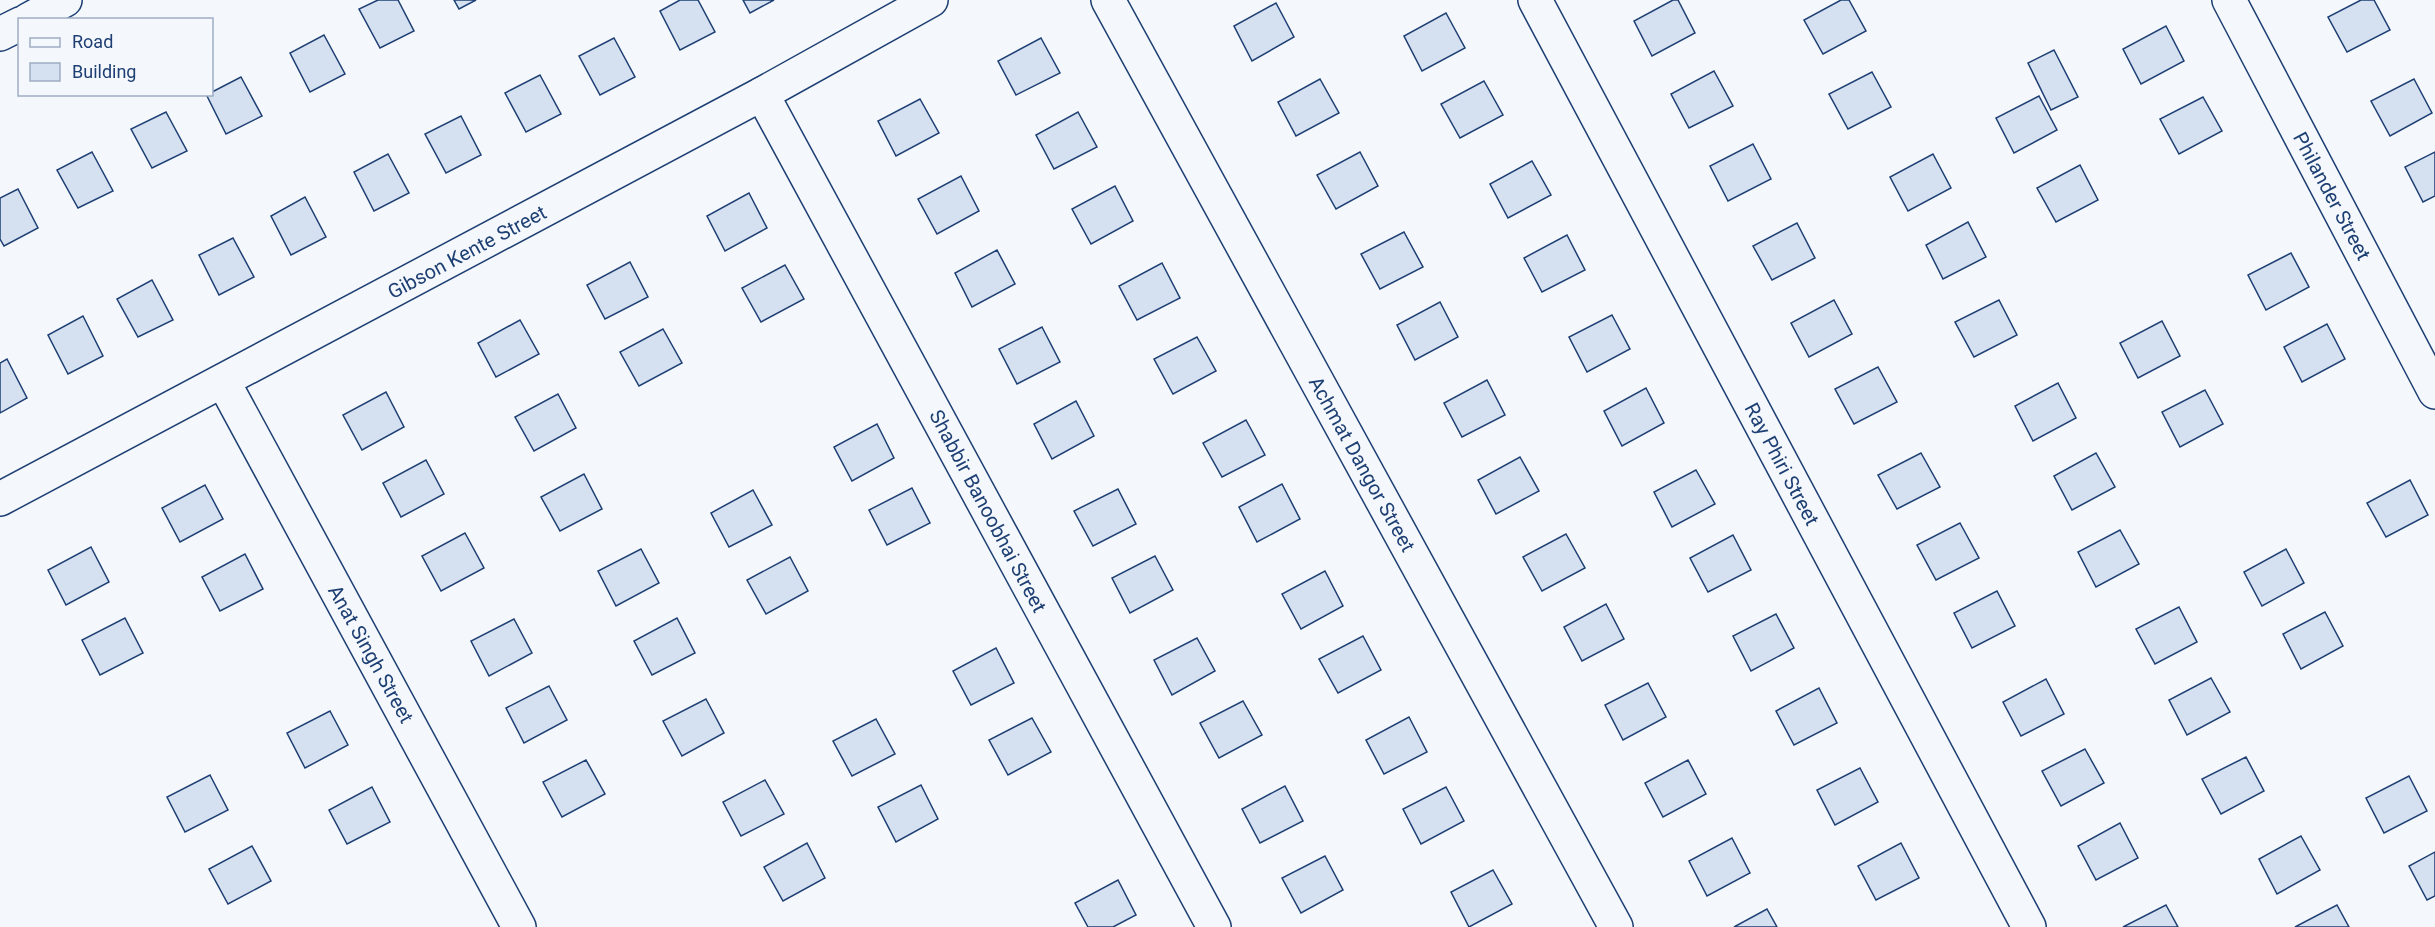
<svg xmlns="http://www.w3.org/2000/svg" width="2435" height="927" viewBox="0 0 2435 927" font-family="Roboto,sans-serif">
<style>
.building{fill:#d5e0f0;stroke:#1d3f73;stroke-width:1.5}
.lines{fill:none;stroke-linecap:round;stroke-linejoin:round}
.street-casing{stroke:#1d3f73;stroke-width:36}
.street{stroke:#f4f7fb;stroke-width:33}
.labels{text-anchor:middle;stroke-width:4.5;stroke-linejoin:round;paint-order:stroke}
.street-label{font-size:20px;fill:#1d3f73;stroke:#f4f7fb}
</style>
<rect width="100%" height="100%" fill="#f4f7fb"/>
<g class="building">
<polygon points="378,0 398,0 414,31 380,48 359,9"/>
<polygon points="454,0 476,0 459,9"/>
<polygon points="680,0 698,0 715,32 680,50 660,11"/>
<polygon points="743,0 774,0 750,13"/>
<polygon points="1673,0 1678,0 1695,33 1652,56 1634,21"/>
<polygon points="1841,0 1849,0 1866,31 1823,54 1804,20"/>
<polygon points="2361,0 2374,0 2390,30 2347,52 2328,17"/>
<polygon points="1276,3 1294,37 1252,61 1234,26"/>
<polygon points="1446,13 1465,48 1422,71 1404,36"/>
<polygon points="2166,26 2184,61 2141,84 2123,49"/>
<polygon points="324,35 345,74 310,92 290,53"/>
<polygon points="614,38 635,77 600,95 579,56"/>
<polygon points="1041,38 1060,73 1016,95 998,61"/>
<polygon points="2054,50 2078,97 2051,110 2028,63"/>
<polygon points="1714,71 1733,106 1689,128 1671,94"/>
<polygon points="1872,72 1891,107 1848,129 1829,94"/>
<polygon points="540,75 561,114 526,132 505,93"/>
<polygon points="241,77 262,116 226,134 206,94 212,94 212,92"/>
<polygon points="1320,79 1339,113 1296,136 1278,102"/>
<polygon points="2414,79 2432,113 2390,136 2371,101"/>
<polygon points="1484,81 1503,115 1460,138 1441,104"/>
<polygon points="2039,96 2057,130 2014,153 1996,118"/>
<polygon points="2203,97 2222,131 2179,154 2160,119"/>
<polygon points="920,99 939,133 896,156 878,121"/>
<polygon points="166,112 187,151 152,168 131,129"/>
<polygon points="1078,112 1097,147 1054,169 1036,135"/>
<polygon points="461,116 481,155 446,173 425,134"/>
<polygon points="1753,144 1771,179 1728,201 1710,166"/>
<polygon points="92,152 113,191 78,208 57,170"/>
<polygon points="1360,152 1378,186 1336,209 1317,175"/>
<polygon points="2435,152 2435,196 2423,202 2405,167"/>
<polygon points="388,154 409,193 374,211 354,172"/>
<polygon points="1933,154 1951,188 1908,211 1890,177"/>
<polygon points="1532,161 1551,195 1508,218 1490,184"/>
<polygon points="2080,165 2098,200 2056,222 2037,188"/>
<polygon points="961,176 979,211 937,234 918,199"/>
<polygon points="1115,186 1133,221 1091,244 1072,209"/>
<polygon points="18,189 38,228 4,246 0,239 0,198"/>
<polygon points="749,193 767,228 725,251 707,216"/>
<polygon points="305,197 326,237 291,255 271,216"/>
<polygon points="1968,222 1986,257 1943,279 1926,245"/>
<polygon points="1797,223 1815,258 1772,280 1753,246"/>
<polygon points="1404,232 1423,267 1380,289 1361,254"/>
<polygon points="1567,235 1585,270 1542,292 1524,258"/>
<polygon points="233,238 254,277 219,295 199,255"/>
<polygon points="997,250 1015,284 972,307 955,273"/>
<polygon points="2291,253 2309,287 2266,310 2248,275"/>
<polygon points="630,262 648,297 605,319 587,285"/>
<polygon points="1162,263 1180,298 1137,320 1119,286"/>
<polygon points="785,265 804,299 761,322 742,288"/>
<polygon points="152,280 173,320 138,337 117,299"/>
<polygon points="1834,300 1852,334 1809,357 1791,323"/>
<polygon points="1999,300 2017,335 1974,357 1955,322"/>
<polygon points="1440,302 1458,337 1415,360 1397,325"/>
<polygon points="1612,315 1630,349 1587,372 1569,337"/>
<polygon points="83,316 103,356 68,374 48,335"/>
<polygon points="520,320 539,354 496,377 478,343"/>
<polygon points="2162,321 2180,356 2138,378 2120,343"/>
<polygon points="2327,324 2345,359 2302,382 2284,347"/>
<polygon points="1042,327 1060,362 1017,384 999,349"/>
<polygon points="663,329 682,363 639,386 620,352"/>
<polygon points="1197,337 1216,371 1173,394 1154,359"/>
<polygon points="7,359 27,398 0,413 0,363"/>
<polygon points="1878,367 1897,402 1854,424 1835,389"/>
<polygon points="1487,380 1505,415 1462,437 1444,403"/>
<polygon points="2058,383 2076,418 2033,441 2015,406"/>
<polygon points="1646,388 1664,423 1622,446 1604,411"/>
<polygon points="2205,390 2223,424 2180,447 2162,412"/>
<polygon points="386,392 404,427 362,450 343,415"/>
<polygon points="558,394 576,428 534,451 515,417"/>
<polygon points="1076,401 1094,436 1052,459 1034,424"/>
<polygon points="1246,420 1265,455 1222,477 1203,443"/>
<polygon points="877,424 894,458 852,481 834,447"/>
<polygon points="1921,453 1940,487 1897,509 1878,475"/>
<polygon points="2096,453 2115,487 2072,510 2054,476"/>
<polygon points="1520,457 1539,491 1496,514 1478,480"/>
<polygon points="426,460 444,494 401,517 383,483"/>
<polygon points="1696,470 1715,504 1672,527 1654,492"/>
<polygon points="584,474 602,509 560,531 541,497"/>
<polygon points="2410,480 2428,515 2386,537 2367,503"/>
<polygon points="1282,484 1300,519 1257,542 1239,507"/>
<polygon points="205,485 223,519 180,542 162,508"/>
<polygon points="912,488 930,523 887,545 869,510"/>
<polygon points="1118,489 1136,524 1093,546 1074,511"/>
<polygon points="753,490 772,525 729,547 711,513"/>
<polygon points="1960,523 1979,558 1936,580 1917,545"/>
<polygon points="2120,530 2139,564 2096,587 2078,552"/>
<polygon points="465,533 484,568 441,591 422,556"/>
<polygon points="1566,534 1585,568 1542,591 1523,557"/>
<polygon points="1733,535 1751,570 1708,592 1690,558"/>
<polygon points="91,547 109,582 66,605 48,570"/>
<polygon points="641,549 659,583 616,606 598,571"/>
<polygon points="2286,549 2304,583 2262,606 2244,572"/>
<polygon points="245,554 263,589 220,611 202,577"/>
<polygon points="1155,556 1173,590 1130,613 1112,578"/>
<polygon points="790,557 808,591 766,614 747,580"/>
<polygon points="1325,571 1343,606 1301,629 1282,594"/>
<polygon points="1997,591 2015,626 1972,648 1954,613"/>
<polygon points="1606,604 1624,639 1582,661 1564,627"/>
<polygon points="2179,607 2197,642 2155,664 2136,629"/>
<polygon points="2325,612 2343,646 2301,669 2283,634"/>
<polygon points="1776,614 1794,648 1751,671 1733,636"/>
<polygon points="125,618 143,653 100,675 82,640"/>
<polygon points="677,618 695,653 652,675 634,641"/>
<polygon points="514,619 532,653 489,676 471,641"/>
<polygon points="1363,636 1381,670 1338,693 1319,659"/>
<polygon points="1197,638 1215,671 1172,695 1154,660"/>
<polygon points="996,648 1014,683 971,705 953,671"/>
<polygon points="2211,678 2230,712 2187,735 2169,700"/>
<polygon points="2046,679 2064,714 2021,736 2003,702"/>
<polygon points="1648,683 1666,717 1623,740 1605,705"/>
<polygon points="549,686 567,720 524,743 506,708"/>
<polygon points="1819,688 1837,723 1794,745 1776,711"/>
<polygon points="706,699 724,733 682,756 663,721"/>
<polygon points="1243,701 1262,735 1219,758 1200,723"/>
<polygon points="330,711 348,745 305,768 287,733"/>
<polygon points="1409,717 1427,752 1384,774 1366,740"/>
<polygon points="1032,718 1051,752 1008,775 989,740"/>
<polygon points="876,719 895,754 852,776 833,741"/>
<polygon points="2085,749 2104,783 2061,806 2042,771"/>
<polygon points="2246,757 2264,791 2221,814 2202,779"/>
<polygon points="586,760 605,794 562,817 543,782"/>
<polygon points="1688,760 1706,794 1663,817 1645,783"/>
<polygon points="1860,768 1878,802 1835,825 1817,790"/>
<polygon points="210,775 228,810 185,832 167,797"/>
<polygon points="2409,776 2427,811 2384,833 2366,798"/>
<polygon points="765,780 784,814 741,836 723,802"/>
<polygon points="921,785 938,819 896,842 878,807"/>
<polygon points="1285,786 1303,821 1260,843 1242,809"/>
<polygon points="372,787 390,822 347,844 329,810"/>
<polygon points="1446,787 1464,821 1421,844 1403,809"/>
<polygon points="2120,823 2138,858 2096,880 2078,846"/>
<polygon points="2301,836 2320,870 2277,894 2259,859"/>
<polygon points="1732,838 1750,873 1707,896 1689,861"/>
<polygon points="807,843 825,878 783,901 764,867"/>
<polygon points="1901,843 1919,878 1876,900 1858,866"/>
<polygon points="252,846 271,881 228,904 209,869"/>
<polygon points="2435,852 2435,896 2427,900 2409,866"/>
<polygon points="1325,856 1343,890 1301,913 1282,878"/>
<polygon points="1493,870 1512,904 1469,927 1451,892"/>
<polygon points="1118,880 1136,915 1113,927 1088,927 1075,903"/>
<polygon points="2166,905 2178,927 2123,927"/>
<polygon points="2337,905 2349,927 2295,927"/>
<polygon points="1767,909 1777,927 1734,927"/>
</g>
<g class="lines">
<g class="street-casing">
<g id="street">
<polyline points="1108,0 1616,927"/>
<polyline points="1535,0 2029,927"/>
<polyline points="2229,0 2435,392"/>
<polyline points="28,20 65,0"/>
<polyline points="0,34 20,24"/>
<polyline points="762,94 1214,927"/>
<polyline points="223,381 519,927"/>
<polyline points="0,499 762,94 931,0"/>
</g>
</g>
<use href="#street" class="street"/>
</g>
<g class="labels">
<g class="street-label">
<text transform="translate(2332 196) rotate(62)" y="7">Philander Street</text>
<text transform="translate(467 252) rotate(-28)" y="7">Gibson Kente Street</text>
<text transform="translate(1362 464) rotate(61)" y="7">Achmat Dangor Street</text>
<text transform="translate(1782 464) rotate(62)" y="7">Ray Phiri Street</text>
<text transform="translate(988 511) rotate(62)" y="7">Shabbir Banoobhai Street</text>
<text transform="translate(371 654) rotate(61)" y="7">Anat Singh Street</text>
</g>
</g>
<rect x="18" y="18" width="195" height="78" fill="#f4f7fb" stroke="#9eadc5" stroke-width="1.5"/>
<rect x="30" y="38" width="30" height="9" fill="#f4f7fb" stroke="#9eadc5" stroke-width="1.5"/>
<text x="72" y="48" font-size="18" fill="#1d3f73">Road</text>
<rect x="30" y="63" width="30" height="18" fill="#d5e0f0" stroke="#9eadc5" stroke-width="1.5"/>
<text x="72" y="78" font-size="18" fill="#1d3f73">Building</text>
</svg>
